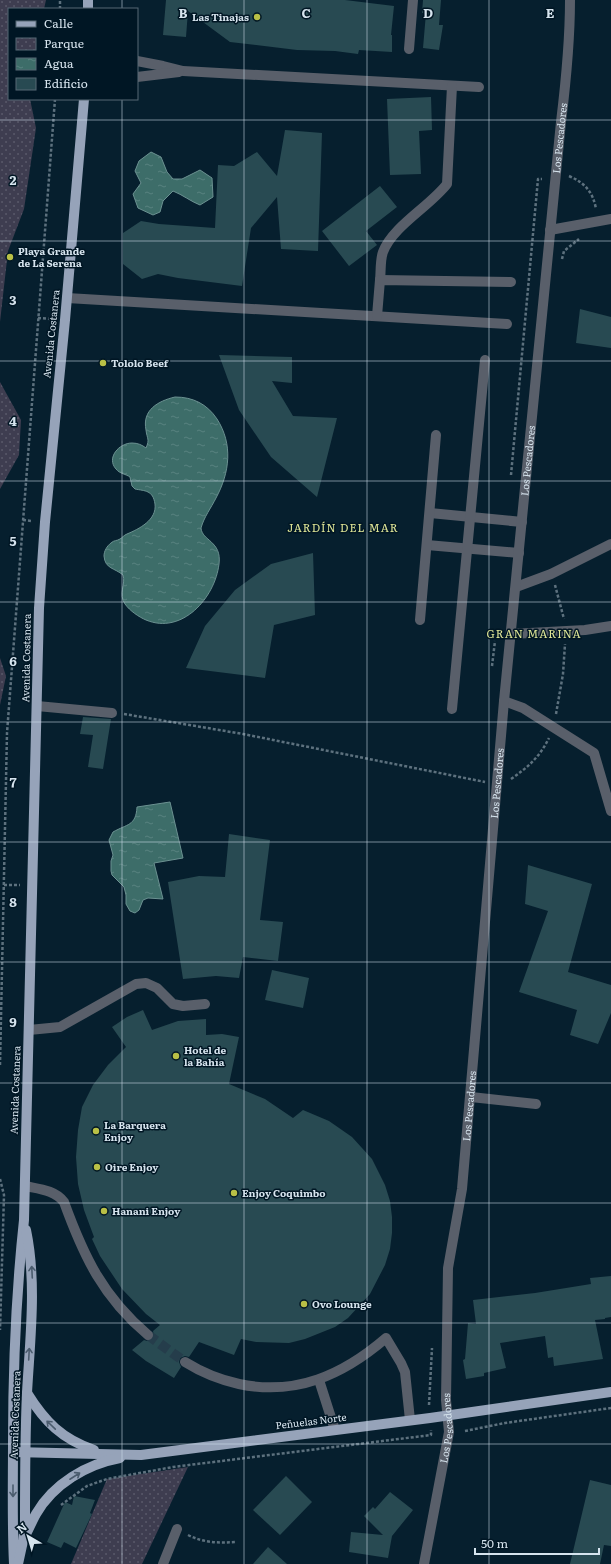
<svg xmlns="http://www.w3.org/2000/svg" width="611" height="1564" viewBox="0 0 611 1564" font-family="Literata,serif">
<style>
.park{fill:url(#park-dots)}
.water{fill:url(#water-ripples);stroke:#6b9191}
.building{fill:#284a52}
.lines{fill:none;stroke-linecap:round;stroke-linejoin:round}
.minor-tunnel{stroke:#253d4b;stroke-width:10;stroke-dasharray:10 5;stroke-linecap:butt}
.path{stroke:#5d717e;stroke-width:2.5;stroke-dasharray:3 2;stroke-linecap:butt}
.minor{stroke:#595f6a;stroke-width:10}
.major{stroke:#96a3b9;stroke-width:10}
.oneway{stroke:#4b5c6e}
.grid{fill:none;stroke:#d6e4ee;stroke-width:1;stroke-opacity:0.55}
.poi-dot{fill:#b9c046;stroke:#001624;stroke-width:1.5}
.labels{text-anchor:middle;stroke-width:3;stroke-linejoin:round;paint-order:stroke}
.poi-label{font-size:10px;font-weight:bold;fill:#d6e4ee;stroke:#001624;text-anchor:start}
.street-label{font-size:10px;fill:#d6e4ee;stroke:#001624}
.neighbourhood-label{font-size:11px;letter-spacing:1px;fill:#dee597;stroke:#001624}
.grid-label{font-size:13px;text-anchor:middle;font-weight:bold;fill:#d6e4ee;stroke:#001624;stroke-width:3;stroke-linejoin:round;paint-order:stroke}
</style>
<defs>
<pattern id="park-dots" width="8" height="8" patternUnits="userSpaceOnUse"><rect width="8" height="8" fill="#3e3d50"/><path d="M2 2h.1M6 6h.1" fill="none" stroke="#59596a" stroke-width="1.8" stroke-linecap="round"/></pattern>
<pattern id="water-ripples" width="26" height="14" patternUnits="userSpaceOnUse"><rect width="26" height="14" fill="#3d6d69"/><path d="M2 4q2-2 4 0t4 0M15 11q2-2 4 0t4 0" fill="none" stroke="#58827f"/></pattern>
</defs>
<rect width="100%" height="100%" fill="#061f2e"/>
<g class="park">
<polygon points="0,0 46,0 44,9 9,9 9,99 30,99 36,128 24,209 8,251 0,322"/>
<polygon points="0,382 21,420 19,455 0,489"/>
<polygon points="0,658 6,676 0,705"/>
<polygon points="188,1467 142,1564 71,1564 107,1479"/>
</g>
<g class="water">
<path d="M151,152L161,157L167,172L173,179H182L200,170L212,178L213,197L200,205C190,201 183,195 173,191L163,201L160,212L153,215L138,208L133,194L141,183L135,171L139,161Z"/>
<path d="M175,397C193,397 207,404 217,419C233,444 230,472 216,498C211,508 204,517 201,528C202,541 222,541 219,564C215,598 182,635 146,620C139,617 130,611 125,604C118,594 126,584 123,575C115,568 105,569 104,556C104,551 107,546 111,543C114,540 117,541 120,539C122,538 124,535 127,534C139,529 157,520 155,504C153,490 145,491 135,489L132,486L130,477C126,474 120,474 116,469C106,458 119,443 132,443C138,443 142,445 146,448C150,439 147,439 146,430C142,410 158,401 175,397Z"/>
<path d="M170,802L183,858L154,863L163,899L148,898L143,900L139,910L135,913L130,911L126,904V895L124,887L112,875L111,871V861L113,855L109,840L113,832C127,824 136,826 137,807Z"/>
</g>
<g class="building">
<polygon points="166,0 345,0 394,6 391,35 392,35 392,52 359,50 358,54 335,51 297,50 230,42 188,11 186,37 163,35"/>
<polygon points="423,0 441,0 439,25 443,25 439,50 423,48 426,13 422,13"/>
<polygon points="431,97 432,130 419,131 421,174 390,175 387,99"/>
<polygon points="285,130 322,133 318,251 281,249 277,197 251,228 242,286 178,278 158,274 142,279 123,264 123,233 141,221 159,224 215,228 218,165 234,166 257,152 277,176"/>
<polygon points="380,186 397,207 366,231 377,245 349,266 322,231"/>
<polygon points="580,309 611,317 611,348 576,343"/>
<polygon points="219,355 292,357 292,383 272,381 293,416 337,418 317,497 271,457 239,410"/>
<polygon points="313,553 315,615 274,625 265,678 186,668 205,626 235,590 271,564"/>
<polygon points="83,717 111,719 103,769 88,767 93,735 80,734"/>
<polygon points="229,834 270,840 260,920 283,922 278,961 243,957 239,978 216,976 183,979 168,882 199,876 225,877"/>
<polygon points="528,865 592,884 568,972 611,985 611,1013 598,1044 570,1035 577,1010 519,992 548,911 525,904"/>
<polygon points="272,970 309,978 303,1008 265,1000"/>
<polygon points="143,1010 152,1030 178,1021 206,1019 206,1035 222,1034 239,1037 229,1084 265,1099 293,1118 303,1110 329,1121 352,1137 372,1159 385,1185 390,1201 392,1217 392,1233 390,1249 385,1265 370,1294 348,1318 335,1327 305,1339 289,1343 256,1342 241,1339 234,1355 199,1342 189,1357 185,1356 180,1358 179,1362 181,1367 174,1378 146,1361 132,1350 144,1340 147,1341 152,1340 154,1336 153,1331 160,1325 146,1314 122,1289 100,1256 92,1239 94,1237 84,1210 78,1184 76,1157 78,1130 82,1107 93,1085 108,1065 126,1047 112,1027 127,1017"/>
<polygon points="611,1276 611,1317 605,1318 605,1319 595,1320 603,1359 554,1366 553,1357 548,1358 545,1336 500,1343 506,1368 484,1373 484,1376 466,1379 463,1360 465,1359 468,1323 476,1324 473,1300 535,1293 591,1284 590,1278"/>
<polygon points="286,1476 312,1502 280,1535 253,1510"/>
<polygon points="590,1480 611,1485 611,1546 604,1545 600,1564 570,1564"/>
<polygon points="390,1492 413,1510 392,1536 388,1558 349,1552 351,1532 383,1535 364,1516 373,1507 375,1509"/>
<polygon points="74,1496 95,1500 90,1513 92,1514 76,1548 64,1542 61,1548 47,1542 65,1502 72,1505"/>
<polygon points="268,1547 287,1564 253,1564"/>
</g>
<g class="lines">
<polyline class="minor-tunnel" points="148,1335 185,1362"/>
<g class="path">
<polyline points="60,9 60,0"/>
<path d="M569,176C585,183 593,192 596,209"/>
<polyline points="562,259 564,251 579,239"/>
<polyline points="38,318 52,319"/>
<polyline points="511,475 538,179 542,179"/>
<polyline points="23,520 32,521"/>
<polyline points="555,585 564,619"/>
<polyline points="492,666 495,641"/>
<polyline points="124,714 243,734 485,782"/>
<polyline points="556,714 563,674 565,644"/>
<path d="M511,779C528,767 539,758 549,738"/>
<polyline points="4,885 20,885"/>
<polyline points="0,1065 7,733 55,99"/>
<polyline points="0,1179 4,1195 0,1330"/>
<polyline points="429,1405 432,1348"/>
<polyline points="465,1431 505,1423 611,1408"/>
<polyline points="61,1505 87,1486 107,1479 173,1467 431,1435 431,1430"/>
<path d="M188,1535C204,1543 219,1543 236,1542"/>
</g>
<g class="minor">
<polyline points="409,49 413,0"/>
<polyline points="137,61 163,66 183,71 479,87"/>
<polyline points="137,77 179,72"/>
<polyline points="550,230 611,219"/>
<path d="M380,280C381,272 380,260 383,252C393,226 429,207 447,184L452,86"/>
<polyline points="67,298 507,324"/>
<polyline points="377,316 380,280 511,282"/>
<polyline points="430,513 522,522"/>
<polyline points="427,545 519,553"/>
<polyline points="516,587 551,574 611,544"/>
<polyline points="420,620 436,435"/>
<polyline points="511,634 585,630 611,626"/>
<polyline points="504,701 523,708 594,753 611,811"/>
<polyline points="37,706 112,713"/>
<polyline points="452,709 485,360"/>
<polyline points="29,1030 60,1027 136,984 146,983 157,988 173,1004 183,1006 205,1004"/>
<polyline points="471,1097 536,1104"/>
<path d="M25,1186C39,1189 55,1190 64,1202C84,1257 103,1297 148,1335"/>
<path d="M185,1362C201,1372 221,1380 239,1384C296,1396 343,1375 386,1338L401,1363L405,1372L410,1420"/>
<polyline points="319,1380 335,1430"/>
<polyline points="163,1564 177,1529"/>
<path id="s1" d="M424,1564L449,1432L446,1400L448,1268L462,1189L504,701L561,122C566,81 570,41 570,0"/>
</g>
<g class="major">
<polyline points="88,9 88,0"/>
<path d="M27,1393C45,1422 62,1439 94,1450"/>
<polyline points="13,1452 141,1455 430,1418 611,1392"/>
<path d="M25,1536C29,1529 32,1521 36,1514C53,1484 87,1464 120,1458"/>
<path d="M14,1564C12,1523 13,1483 13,1442C13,1368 16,1294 24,1220L39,608L45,522L65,320L84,99"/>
<path d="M18,1564L23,1541L25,1523C25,1480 25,1436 27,1393C30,1339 37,1283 26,1230"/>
</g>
</g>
<defs><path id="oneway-shaft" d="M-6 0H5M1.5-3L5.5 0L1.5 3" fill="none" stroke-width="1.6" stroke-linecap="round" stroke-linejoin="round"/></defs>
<g class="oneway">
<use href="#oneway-shaft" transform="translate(32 1272) rotate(-93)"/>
<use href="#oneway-shaft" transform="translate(29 1354) rotate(-87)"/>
<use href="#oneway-shaft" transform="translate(51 1425) rotate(-136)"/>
<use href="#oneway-shaft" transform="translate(75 1476) rotate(-33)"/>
<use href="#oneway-shaft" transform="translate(13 1491) rotate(90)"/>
</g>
<path class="grid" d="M122,0V9M244,0V1564M367,0V1564M489,0V1564M122,99V1564M0,120H611M0,241H611M0,361H611M0,481H611M0,602H611M0,722H611M0,842H611M0,962H611M0,1083H611M0,1203H611M0,1323H611M0,1444H611"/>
<g class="poi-dot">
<circle cx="257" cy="17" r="4"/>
<circle cx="10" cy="257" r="4"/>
<circle cx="103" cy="363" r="4"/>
<circle cx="176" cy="1056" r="4"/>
<circle cx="96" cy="1131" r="4"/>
<circle cx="97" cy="1167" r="4"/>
<circle cx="234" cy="1193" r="4"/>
<circle cx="104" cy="1211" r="4"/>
<circle cx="304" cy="1304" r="4"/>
</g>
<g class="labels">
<g class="poi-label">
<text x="249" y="21" text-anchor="end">Las Tinajas</text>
<text x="18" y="255">Playa Grande<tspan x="18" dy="12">de La Serena</tspan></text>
<text x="111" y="367">Tololo Beef</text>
<text x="184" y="1054">Hotel de<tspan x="184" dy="12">la Bahía</tspan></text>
<text x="104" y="1129">La Barquera<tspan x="104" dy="12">Enjoy</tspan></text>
<text x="105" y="1171">Oire Enjoy</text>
<text x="242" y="1197">Enjoy Coquimbo</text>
<text x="112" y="1215">Hanani Enjoy</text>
<text x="312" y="1308">Ovo Lounge</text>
</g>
<g class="street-label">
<text dy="4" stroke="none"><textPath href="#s1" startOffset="1434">Los Pescadores</textPath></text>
<text transform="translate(51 334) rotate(-84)" y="4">Avenida Costanera</text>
<text dy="4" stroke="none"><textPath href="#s1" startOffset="1110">Los Pescadores</textPath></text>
<text transform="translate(26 658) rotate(-89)" y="4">Avenida Costanera</text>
<text dy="4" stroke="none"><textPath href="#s1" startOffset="786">Los Pescadores</textPath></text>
<text transform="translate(15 1090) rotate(-88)" y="4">Avenida Costanera</text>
<text dy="4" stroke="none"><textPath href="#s1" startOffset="462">Los Pescadores</textPath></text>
<text transform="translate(15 1415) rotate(-88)" y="4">Avenida Costanera</text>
<text transform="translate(311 1421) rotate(-7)" y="4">Peñuelas Norte</text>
<text dy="4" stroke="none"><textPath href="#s1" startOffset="138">Los Pescadores</textPath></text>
</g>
<g class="neighbourhood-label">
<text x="343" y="532">JARDÍN DEL MAR</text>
<text x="534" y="638">GRAN MARINA</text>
</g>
</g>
<g class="grid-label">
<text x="183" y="18">B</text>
<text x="306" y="18">C</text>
<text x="428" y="18">D</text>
<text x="550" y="18">E</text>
<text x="13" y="185">2</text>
<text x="13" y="305">3</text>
<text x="13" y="426">4</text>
<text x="13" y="546">5</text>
<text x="13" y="666">6</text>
<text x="13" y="787">7</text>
<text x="13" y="907">8</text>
<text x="13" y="1027">9</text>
</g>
<rect x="8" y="8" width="130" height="92" fill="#001624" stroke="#566875"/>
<rect x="16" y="21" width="20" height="6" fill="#96a3b9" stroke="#566875"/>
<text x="44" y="28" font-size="12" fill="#d6e4ee">Calle</text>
<rect x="16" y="38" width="20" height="12" fill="url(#park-dots)" stroke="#566875"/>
<text x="44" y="48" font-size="12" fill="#d6e4ee">Parque</text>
<rect x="16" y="58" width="20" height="12" fill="url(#water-ripples)" stroke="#566875"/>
<text x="44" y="68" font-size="12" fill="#d6e4ee">Agua</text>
<rect x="16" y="78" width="20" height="12" fill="#284a52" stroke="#566875"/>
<text x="44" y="88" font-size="12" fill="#d6e4ee">Edificio</text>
<g transform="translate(28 1536) rotate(322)" stroke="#001624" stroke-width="3" paint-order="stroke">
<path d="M0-3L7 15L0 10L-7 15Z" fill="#d6e4ee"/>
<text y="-6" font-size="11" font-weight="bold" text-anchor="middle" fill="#d6e4ee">N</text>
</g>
<path d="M475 1548v6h124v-6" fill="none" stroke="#d6e4ee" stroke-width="2"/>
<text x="481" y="1548" font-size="12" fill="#d6e4ee" stroke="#001624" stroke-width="3" paint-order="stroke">50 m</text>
</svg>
